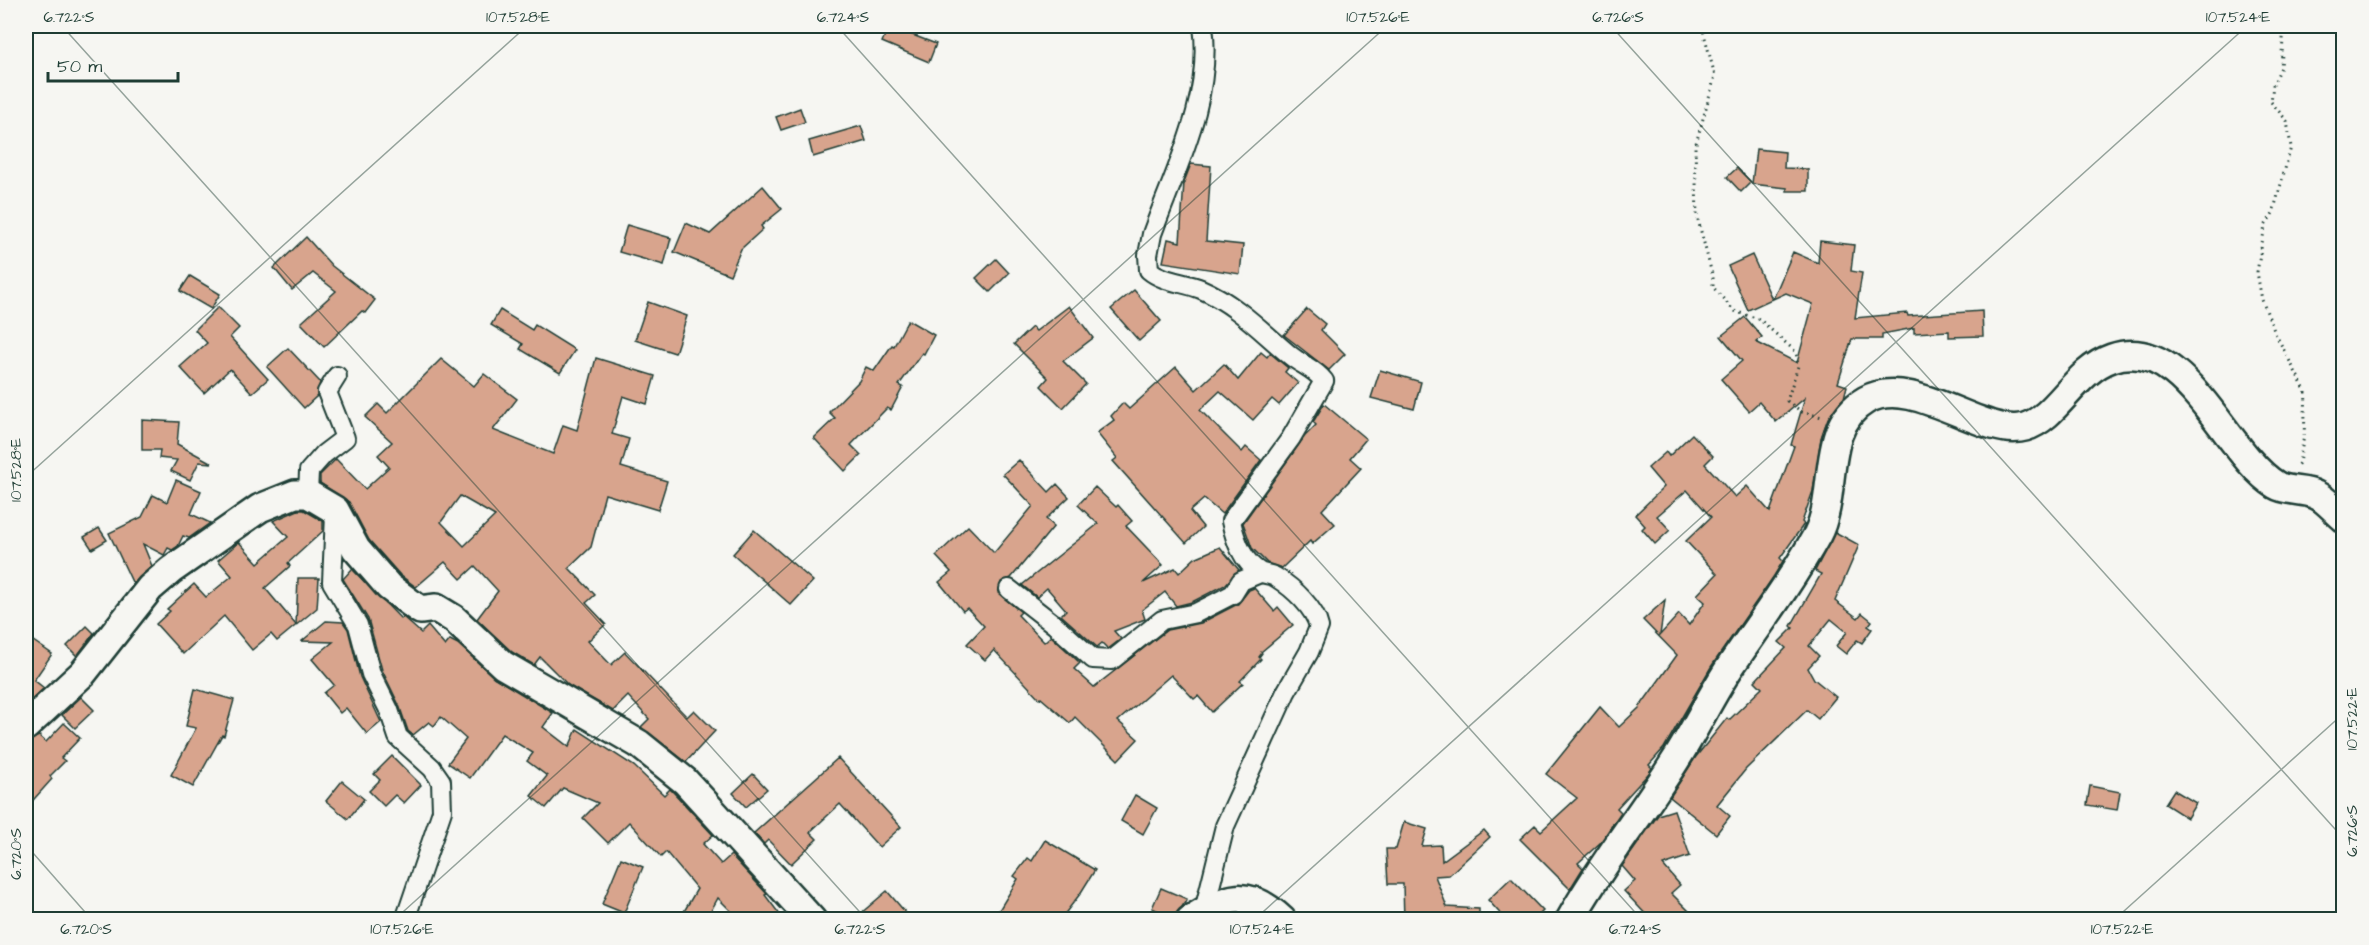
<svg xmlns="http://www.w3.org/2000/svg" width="2369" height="945" viewBox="0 0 2369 945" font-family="'Architects Daughter',sans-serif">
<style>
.building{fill:#d8a48d;stroke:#1f3d34;stroke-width:1.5;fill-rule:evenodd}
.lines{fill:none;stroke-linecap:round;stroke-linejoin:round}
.street-casing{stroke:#1f3d34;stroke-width:22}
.secondary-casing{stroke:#1f3d34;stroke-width:32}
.path{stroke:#1f3d34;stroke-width:3;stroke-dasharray:1.5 4.5;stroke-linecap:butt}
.street{stroke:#f6f6f2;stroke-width:18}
.secondary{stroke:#f6f6f2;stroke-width:27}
.ticks{fill:none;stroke:#1f3d34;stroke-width:1.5;stroke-opacity:0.45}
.neatline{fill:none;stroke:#1f3d34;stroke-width:2}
.ticks-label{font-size:15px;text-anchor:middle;fill:#1f3d34}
</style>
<rect width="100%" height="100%" fill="#f6f6f2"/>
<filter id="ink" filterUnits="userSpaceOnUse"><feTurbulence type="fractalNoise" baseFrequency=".0167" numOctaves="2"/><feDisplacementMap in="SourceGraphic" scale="12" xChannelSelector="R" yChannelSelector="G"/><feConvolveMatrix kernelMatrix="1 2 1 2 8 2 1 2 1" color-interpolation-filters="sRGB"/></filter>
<g filter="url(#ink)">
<g class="building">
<polygon points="889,26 936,44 929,62 882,42"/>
<polygon points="800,108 805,122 781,130 776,117"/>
<polygon points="861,126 866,141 813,157 809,141"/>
<polygon points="1756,149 1785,152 1784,168 1808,169 1808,191 1787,191 1787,188 1752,184"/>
<polygon points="1191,164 1211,166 1206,241 1243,245 1240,274 1163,262 1168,239 1180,242 1184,182"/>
<polygon points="1737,168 1751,182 1741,192 1727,177"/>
<polygon points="763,186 782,209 761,226 763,229 741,249 730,275 674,252 686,223 710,234"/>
<polygon points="627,225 671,238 664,265 619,252"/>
<polygon points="306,237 332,266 375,300 365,313 362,311 324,347 301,323 336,291 313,273 292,290 274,268"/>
<polygon points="1820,241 1854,245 1851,271 1862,273 1855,318 1907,313 1908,316 1982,311 1983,336 1949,337 1949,331 1914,333 1914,328 1882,334 1882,339 1852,339 1838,383 1847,386 1844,398 1828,418 1821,438 1813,491 1802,522 1804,524 1780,558 1783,561 1774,576 1711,667 1664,748 1649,765 1652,768 1649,773 1617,808 1621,812 1600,843 1578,863 1583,868 1570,889 1520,839 1535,825 1541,831 1577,798 1546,774 1600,707 1619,727 1639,708 1677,655 1643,620 1665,600 1660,635 1679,614 1689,625 1705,602 1697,595 1717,574 1686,541 1711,517 1687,490 1657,516 1670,530 1655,544 1642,529 1645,526 1635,515 1664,487 1648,468 1666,452 1669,456 1692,434 1713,456 1705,464 1735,497 1747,486 1770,512 1794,446 1791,445 1805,398 1776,422 1759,402 1749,411 1721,379 1742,361 1721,336 1745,317 1762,337 1756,342 1797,363 1813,304 1786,293 1773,299 1793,252 1818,263"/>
<polygon points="1752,255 1772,299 1748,310 1728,266"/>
<polygon points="996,259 1009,273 990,292 976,278"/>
<polygon points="190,276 220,294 211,309 180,291"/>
<polygon points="1134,290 1161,321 1139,341 1111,309"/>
<polygon points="648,302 687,316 675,353 635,340"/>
<polygon points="1069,306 1093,338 1063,361 1086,384 1063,408 1041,386 1048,378 1014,344 1032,327 1036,331"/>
<polygon points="218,307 239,328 230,337 268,379 252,393 230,369 204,393 180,367 207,343 195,330"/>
<polygon points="1307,309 1325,324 1321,330 1345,354 1329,370 1284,335"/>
<polygon points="500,310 532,330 535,325 575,350 560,373 520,349 523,344 491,325"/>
<polygon points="908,320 934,335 924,354 922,353 899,385 903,387 891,410 887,408 851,445 861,455 845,471 814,438 835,418 829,412 859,381 866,367 874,371 892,345 894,346"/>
<polygon points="288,348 320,382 317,396 304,408 267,367"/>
<polygon points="1261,352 1267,357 1270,353 1288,368 1285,372 1298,383 1279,405 1272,399 1253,420 1220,391 1200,410 1242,452 1246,447 1261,460 1222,514 1204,499 1190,511 1203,527 1186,543 1113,461 1117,458 1097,433 1114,420 1111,416 1123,403 1129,409 1176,367 1196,390 1224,364 1238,380"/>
<path d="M596,358L655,376L647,404L623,396L612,434L629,439L621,467L667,481L658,510L605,494L591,547L569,568L595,595L586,603L606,624L588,641L611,665L625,652L687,717L694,710L715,731L686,762L641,727L649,719L628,696L613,711L568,685L540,657L534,665L512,652L477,619L498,591L475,566L461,579L445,562L416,587L400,575L369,540L349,502L320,483V475L336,459L365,489L389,467L378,455L392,442L365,417L378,404L387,413L441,359L474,386L484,374L517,399L493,430L553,454L563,425L577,430ZM460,496L495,516L464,546L441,522Z"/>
<polygon points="1380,370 1421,382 1414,409 1371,398"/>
<polygon points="1324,404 1366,439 1350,458 1361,468 1322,510 1335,524 1312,544 1310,541 1282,568 1267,563 1252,548 1243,523 1305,436 1316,425 1313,422"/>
<polygon points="142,420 179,422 177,444 212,463 199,462 190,480 171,471 177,460 159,458 160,450 142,450"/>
<polygon points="1019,460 1049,492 1057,484 1069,497 1046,519 1054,526 1011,578 1001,582 998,593 1021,612 1018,615 1044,642 1051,636 1080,663 1074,669 1094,687 1167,630 1201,623 1238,604 1249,590 1254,588 1274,611 1278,607 1293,625 1261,652 1262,653 1259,657 1261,659 1240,681 1243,683 1212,712 1198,696 1194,699 1171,675 1118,721 1138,739 1118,760 1075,717 1070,723 1041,698 1040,699 994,650 985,660 967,644 984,626 967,608 963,611 939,582 951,572 936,556 968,526 994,553 1033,506 1003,474"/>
<polygon points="176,480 201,491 191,514 210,523 189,538 183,536 178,546 172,550 168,548 164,555 143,544 152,566 133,584 109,533 142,517 153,495 167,502"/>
<polygon points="1095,487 1116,507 1118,505 1132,521 1126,526 1163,565 1143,583 1175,568 1179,573 1195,558 1220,547 1239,570 1225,585 1192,602 1176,606 1165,592 1142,610 1145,619 1114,631 1121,639 1108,649 1102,643 1097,647 1061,615 1066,610 1047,588 1037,597 1022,585 1098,524 1078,505"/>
<polygon points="298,510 304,510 323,521 323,531 288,563 290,566 265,588 296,625 298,578 319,578 317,608 277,641 271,634 252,650 224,616 183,654 156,624 170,611 167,609 194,584 206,597 232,576 218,560 239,542 258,563 288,537 273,521"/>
<polygon points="99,528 107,540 92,549 84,537"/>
<polygon points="754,530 813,581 791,605 733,554"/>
<polygon points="1835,532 1859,545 1835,601 1858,618 1862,613 1872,621 1868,626 1872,629 1862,643 1857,640 1846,654 1836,646 1847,632 1831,619 1809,646 1819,656 1808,668 1814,679 1836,697 1818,719 1807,710 1746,769 1717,805 1730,816 1716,834 1670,797 1695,758 1727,718 1729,720 1762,688 1755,681 1786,648 1779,642 1793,628 1791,626 1821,574 1815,571"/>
<polygon points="352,569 401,619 403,617 421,633 428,626 445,646 450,640 458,644 495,678 553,713 543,727 569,747 577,729 634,766 664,795 670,789 674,793 713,835 703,844 721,864 731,855 767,894 765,895 784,920 740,920 718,898 706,920 679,920 697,889 666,852 661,857 629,822 608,843 583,818 598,803 563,788 546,808 531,796 547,776 527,761 533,753 502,734 470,778 448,763 466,739 441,717 434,726 429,722 413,735 408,731 399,705 382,670 368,619 343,579"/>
<polygon points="326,621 343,622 348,629 360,677 381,722 367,734 346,708 340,713 324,693 334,685 312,659 333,642 302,641"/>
<polygon points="87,626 94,633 77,656 67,646"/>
<polygon points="26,636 52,654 34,680 44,688 26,705"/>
<polygon points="195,689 234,700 224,736 222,735 193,787 171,775 196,728 186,726"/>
<polygon points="81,697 94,710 75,728 62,715"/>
<polygon points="64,723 80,738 61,758 65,761 50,776 52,779 26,808 26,741 39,736 46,742"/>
<polygon points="392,756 421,785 404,803 395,795 384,806 369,791 380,780 374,774"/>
<polygon points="838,758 901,827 879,847 840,804 810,832 817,839 791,864 768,840 764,844 754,833"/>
<polygon points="753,774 767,789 746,807 733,793"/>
<polygon points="342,781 364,799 348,819 326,801"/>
<polygon points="2090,786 2120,792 2117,810 2087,805"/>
<polygon points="2174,790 2196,803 2187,818 2165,804"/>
<polygon points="1135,795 1157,808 1143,834 1121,821"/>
<polygon points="1674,810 1690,856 1663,865 1680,885 1671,893 1698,920 1651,920 1624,891 1635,881 1622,866 1658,815"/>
<polygon points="1404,822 1427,829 1422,846 1441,845 1442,861 1484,830 1490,837 1449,875 1435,876 1447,907 1479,909 1479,920 1404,920 1403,884 1388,884 1386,849 1396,849"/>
<polygon points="1045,840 1095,870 1080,894 1060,920 993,920 1018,879 1014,876 1028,858 1032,861"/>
<polygon points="621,858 643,867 624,913 602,904"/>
<polygon points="1511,878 1543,911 1534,920 1506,920 1488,900"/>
<polygon points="1161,888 1187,899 1175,918 1152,908"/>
<polygon points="887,891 912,920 853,920"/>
</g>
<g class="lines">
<g class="street-casing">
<g id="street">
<path d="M1203,26C1213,97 1176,168 1152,234L1148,255L1149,270C1163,282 1184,282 1201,289C1236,304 1262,332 1291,356C1302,365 1315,369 1324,381L1291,438L1231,521C1235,539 1242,562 1260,572C1265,575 1272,574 1277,578C1293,588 1315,608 1319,627L1309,652L1286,692L1225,826L1204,911"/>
<polyline points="308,494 309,471 324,454 345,438 327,392 337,376"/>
<polyline points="335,515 332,582 358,625 371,674 389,710 398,737 432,768 441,781 442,811 405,920"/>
<polyline points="1009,589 1055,625 1093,659 1112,660 1162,620 1196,613 1233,594 1241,581 1260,573"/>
</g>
</g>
<g class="secondary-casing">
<g id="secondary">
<polyline points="26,726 83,673 150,588 171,570 260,508 295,494 308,494 335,510 356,549 389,587 420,610 436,608 454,619 503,665 639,744 685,781 812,920"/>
<path d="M1190,920C1227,896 1248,887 1282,920"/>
<path d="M1570,920C1601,864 1641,815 1675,761C1695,730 1711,695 1732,664C1761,622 1792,580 1817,535C1839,493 1819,427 1866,400C1913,373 1984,439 2025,427C2058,417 2074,371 2112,358C2185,333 2225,454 2276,485C2287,492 2305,489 2316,495C2326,499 2335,511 2344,518"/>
</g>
</g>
<g class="path">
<polyline points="1702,26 1715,76 1695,147 1697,216 1713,278 1713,287 1734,311 1759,319 1796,352 1798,366 1787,401 1802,412 1822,417"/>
<polyline points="2284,26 2281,67 2273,85 2271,102 2287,121 2291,147 2273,213 2265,226 2257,272 2262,300 2275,333 2306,392 2304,436 2299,463 2295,468"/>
</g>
<use href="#street" class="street"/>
<use href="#secondary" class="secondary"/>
</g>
</g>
<path class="ticks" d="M62,26L867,920M837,26L1642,920M1611,26L2344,839M26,477L527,26M26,845L92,920M394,920L1387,26M1254,920L2247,26M2114,920L2344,713"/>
<rect width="2369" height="945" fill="none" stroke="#f6f6f2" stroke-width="66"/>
<path d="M48 72v9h130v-9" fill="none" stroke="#1f3d34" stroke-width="3"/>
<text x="57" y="72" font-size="18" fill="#1f3d34" stroke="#f6f6f2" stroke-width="4.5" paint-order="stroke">50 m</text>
<rect x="33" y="33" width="2303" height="879" class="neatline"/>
<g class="ticks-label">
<text x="69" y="22">6.722°S</text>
<text x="518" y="22">107.528°E</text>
<text x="843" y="22">6.724°S</text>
<text x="1378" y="22">107.526°E</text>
<text x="1618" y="22">6.726°S</text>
<text x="2238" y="22">107.524°E</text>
<text transform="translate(16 470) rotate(-90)" y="5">107.528°E</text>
<text transform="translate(2352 719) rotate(-90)" y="5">107.522°E</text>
<text transform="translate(2352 831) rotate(-90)" y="5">6.726°S</text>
<text transform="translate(16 854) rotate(-90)" y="5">6.720°S</text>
<text x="86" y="934">6.720°S</text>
<text x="402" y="934">107.526°E</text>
<text x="860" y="934">6.722°S</text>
<text x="1262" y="934">107.524°E</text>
<text x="1635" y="934">6.724°S</text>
<text x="2122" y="934">107.522°E</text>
</g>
</svg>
